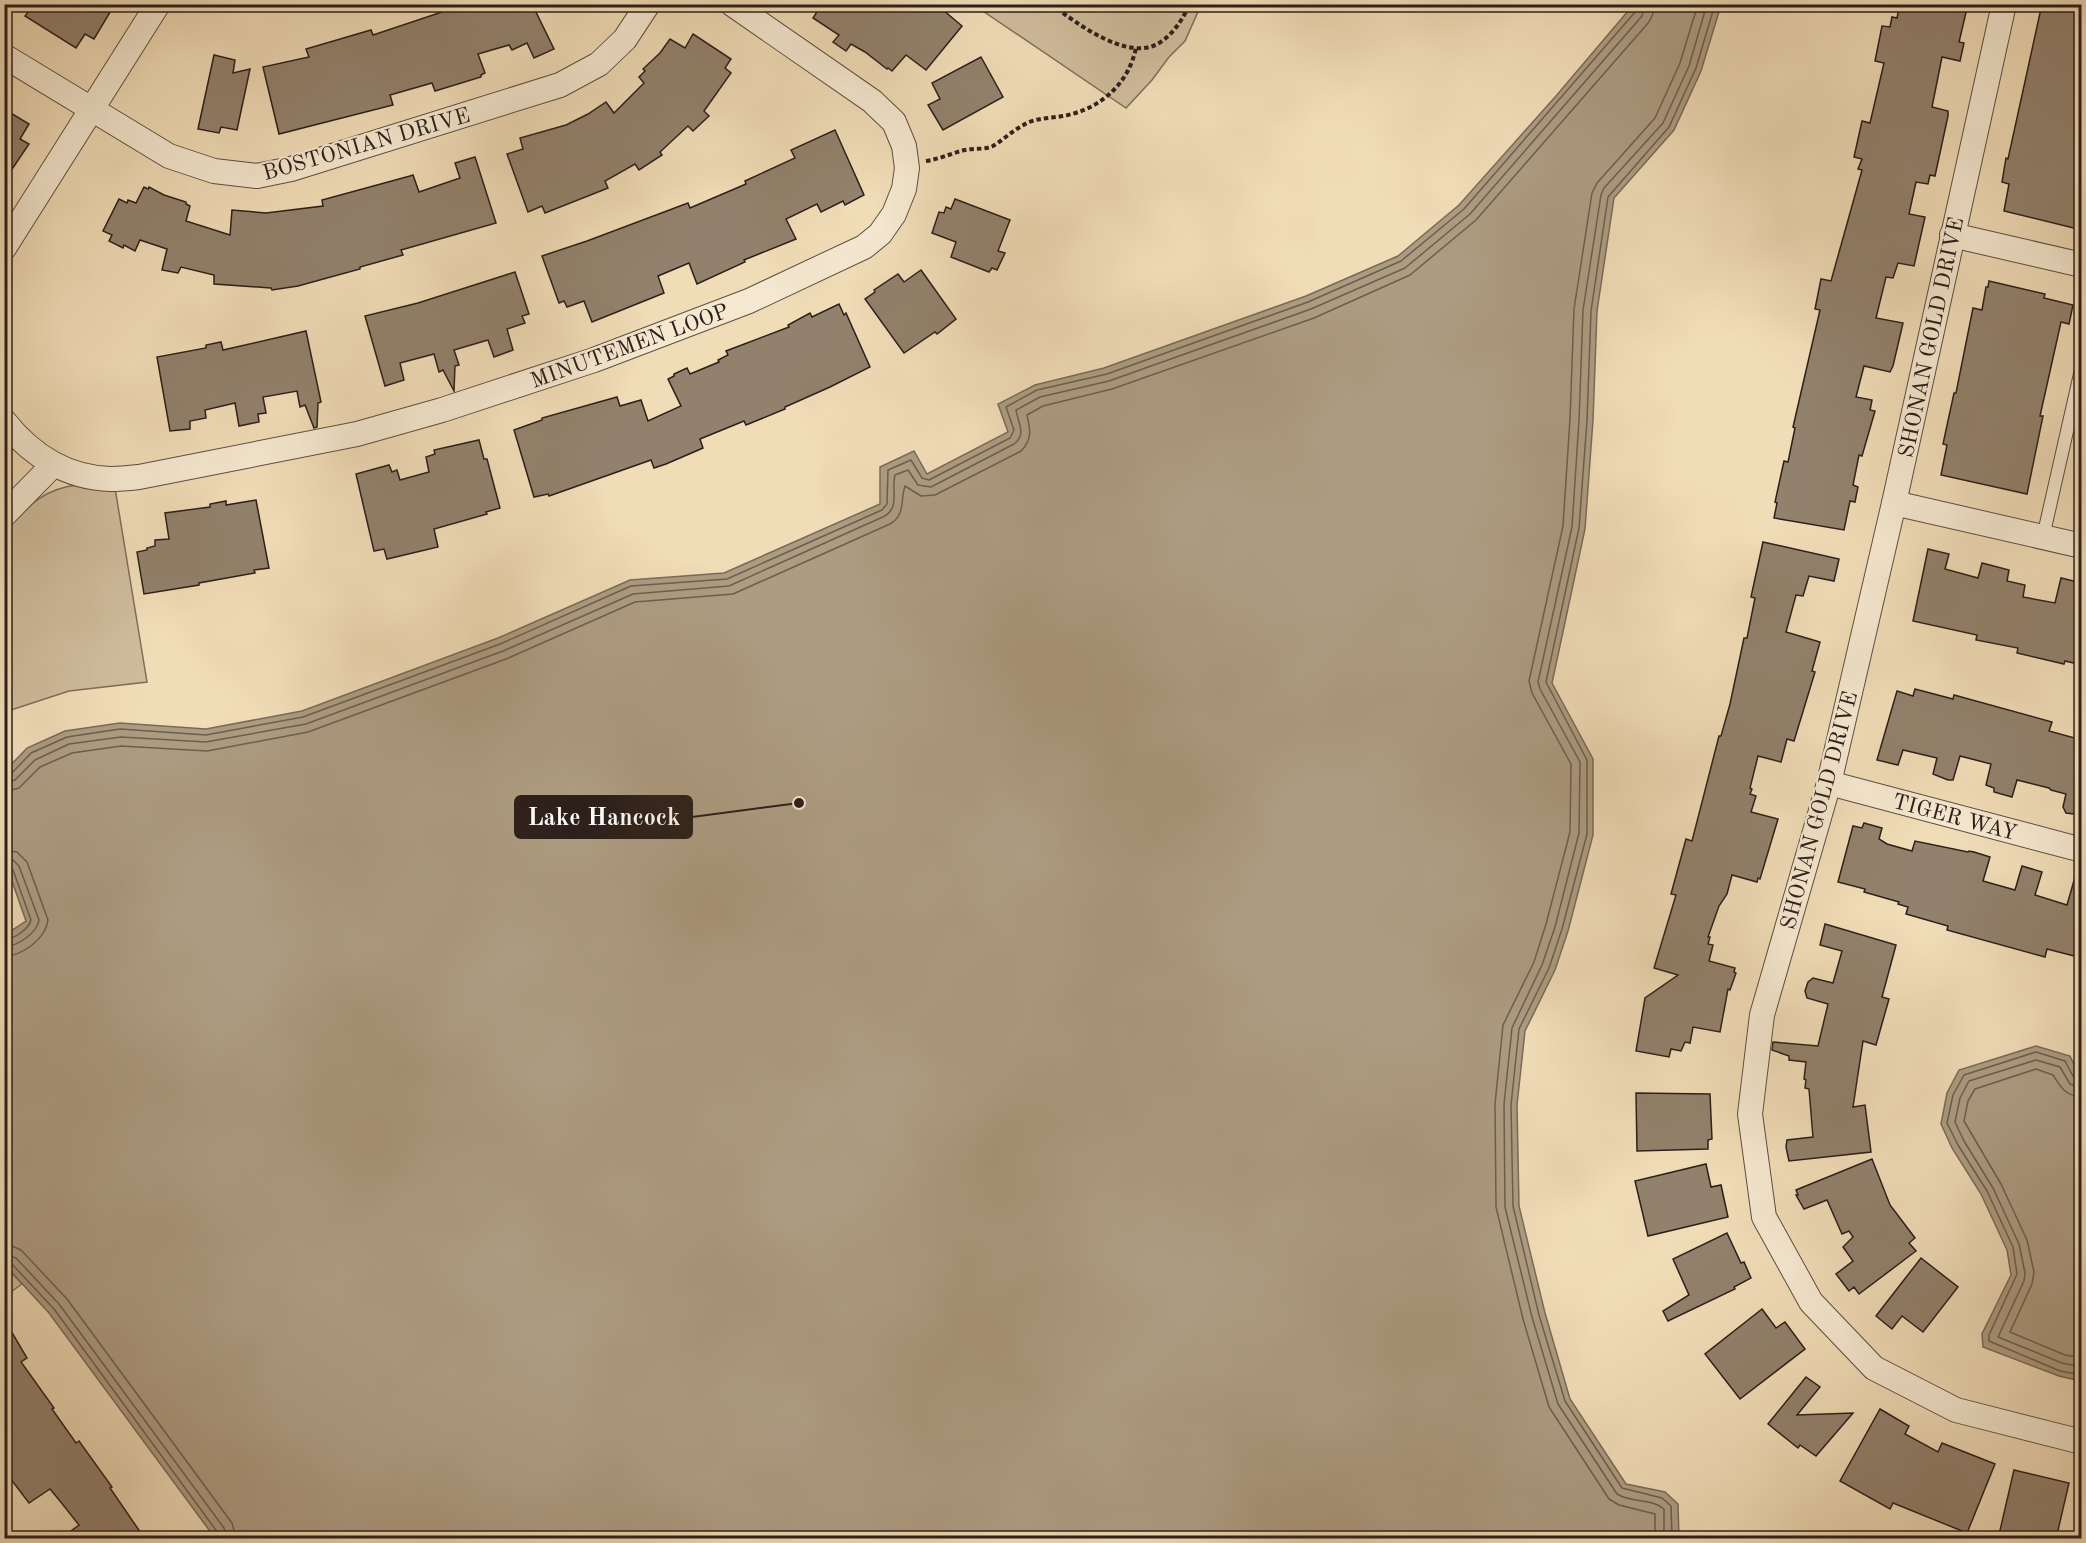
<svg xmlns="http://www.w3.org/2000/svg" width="2086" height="1543" viewBox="0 0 2086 1543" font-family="'Old Standard TT',serif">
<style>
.green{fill:#cfbc9c;stroke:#7e6e5b;stroke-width:1.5}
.water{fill:#ad9c82;stroke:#796a58;stroke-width:1.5}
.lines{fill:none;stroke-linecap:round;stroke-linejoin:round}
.shore{stroke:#6c5e4e;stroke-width:1.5}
.building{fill:#92816c;stroke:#2c1f1a;stroke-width:1.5}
.service-casing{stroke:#5d4e41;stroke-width:14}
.minor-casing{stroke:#5d4e41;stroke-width:26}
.path{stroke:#2c1f1a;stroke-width:4;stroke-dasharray:4.5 3;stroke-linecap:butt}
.service{stroke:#f5e8d0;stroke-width:12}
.minor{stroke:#f5e8d0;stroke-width:24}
.labels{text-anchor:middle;stroke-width:4.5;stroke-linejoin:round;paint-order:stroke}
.street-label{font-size:22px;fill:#2c1f1a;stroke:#f5e8d0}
.leader{fill:none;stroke:#2c1f1a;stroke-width:2}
.callout-dot{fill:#2c1f1a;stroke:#f5e8d0;stroke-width:2}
.callout{fill:#2c1f1a;stroke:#2c1f1a;stroke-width:2}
.callout-label{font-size:24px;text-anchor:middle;font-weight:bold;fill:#fff}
</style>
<rect width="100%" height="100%" fill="#f0dcb7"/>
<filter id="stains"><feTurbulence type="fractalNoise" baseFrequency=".00333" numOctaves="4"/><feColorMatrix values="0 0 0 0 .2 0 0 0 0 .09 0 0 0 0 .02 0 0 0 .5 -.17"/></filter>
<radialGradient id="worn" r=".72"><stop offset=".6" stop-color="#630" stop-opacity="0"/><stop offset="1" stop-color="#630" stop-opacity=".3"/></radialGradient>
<g class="green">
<polygon points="974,5 1201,4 1201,5 1185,41 1169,57 1152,80 1126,108"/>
<path d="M77,485L115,488L147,682L69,691L5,712V531C28,507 42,489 77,485Z"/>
<polygon points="4,1265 22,1284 5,1296 4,1296"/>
</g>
<g class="water">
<polygon points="1634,4 1721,5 1701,71 1674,130 1614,198 1597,311 1593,420 1585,529 1552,683 1593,759 1593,835 1568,931 1555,970 1525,1031 1517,1105 1519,1206 1545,1313 1570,1399 1626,1484 1665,1492 1678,1504 1679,1538 215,1538 49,1313 5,1265 5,935 26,921 5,861 5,771 27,748 65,731 120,723 206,729 302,711 498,638 630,580 724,573 880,504 880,467 914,451 927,474 1008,432 998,404 1035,385 1104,368 1306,296 1398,256 1459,205 1556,96"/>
<polygon points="2036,1046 2070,1056 2081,1080 2081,1381 2059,1376 1983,1347 1982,1334 2011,1275 2007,1250 1981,1194 1952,1148 1941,1124 1947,1093 1959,1070"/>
</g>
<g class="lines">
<g class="shore">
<polyline points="4,775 11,774 31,753 67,737 120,729 206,735 303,717 500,644 631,586 727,579 882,510 887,504 888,470 911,460 922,478 929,480 1010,438 1014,430 1006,407 1037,390 1107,374 1308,302 1401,261 1464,209 1636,11 1638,4"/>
<path d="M4,783L15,780L35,760L69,744L121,737L206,742L306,724L503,651L633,594L729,586L885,516C900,507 891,489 895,475L908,470L918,485L931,487L1014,444C1027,434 1018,423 1016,410L1040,397L1109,381L1311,309L1405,268L1470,214L1642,16L1645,4"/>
<path d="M4,792L19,788L40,767L72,753L121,746L207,751L308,732L506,659L635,602L733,594L890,524C906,514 900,501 905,486L921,496L935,495L1021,451C1033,439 1030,429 1027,415L1043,406L1112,389L1314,318L1410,275L1476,220L1649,22L1653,14L1654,4"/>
<path d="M4,850L17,852L27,862L48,920C46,938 23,956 4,956"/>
<path d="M4,859L13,860L19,866L39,920C37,933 18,946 4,947"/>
<path d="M4,866L9,867L13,870L31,920C29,929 14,939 4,940"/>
<polyline points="2082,1080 2074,1078 2065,1061 2036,1052 1964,1075 1953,1095 1947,1123 1958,1145 1987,1191 2013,1247 2017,1274 1989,1335 1989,1341 2060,1371 2082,1375"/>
<polyline points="2082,1088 2070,1084 2060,1067 2036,1060 1969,1081 1960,1098 1955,1122 1964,1141 1993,1188 2019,1244 2025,1273 2024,1281 1998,1337 2062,1363 2082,1367"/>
<path d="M2082,1097C2065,1096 2061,1087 2053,1075L2036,1069L1975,1089L1968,1101L1964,1121L2001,1184L2027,1240L2034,1272L2032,1284L2010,1332L2065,1355L2082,1358"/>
<polyline points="4,1245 12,1246 21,1250 67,1299 232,1523 236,1538"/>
<polyline points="4,1254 16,1258 59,1304 224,1528 227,1538"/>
<polyline points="4,1261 11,1263 54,1309 218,1533 220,1538"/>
<polyline points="1655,1538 1655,1514 1619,1505 1609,1499 1549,1407 1523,1319 1496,1207 1495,1104 1503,1025 1534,962 1546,924 1570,832 1571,764 1532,693 1529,681 1563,526 1570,419 1574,309 1592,193 1597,183 1655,118 1680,63 1698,4"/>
<path d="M1664,1538V1509C1651,1498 1631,1503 1617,1494L1558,1404L1532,1317L1505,1207L1504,1104L1512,1028L1542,965L1555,927L1579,833L1580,762L1540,689L1538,682L1572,527L1579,420L1583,310L1601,195L1604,188L1663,123L1689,66L1707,4"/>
<polyline points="1672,1538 1671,1506 1662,1498 1622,1488 1565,1401 1539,1315 1513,1206 1511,1105 1519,1029 1549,968 1562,929 1587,834 1587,760 1546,682 1579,528 1587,420 1591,311 1608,197 1669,127 1696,68 1715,4"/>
</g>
</g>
<g class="building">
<polygon points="34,4 115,4 94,39 85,34 76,48 25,16"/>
<polygon points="455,4 532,4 554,49 534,58 527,43 512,50 509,45 478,54 485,73 481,75 481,77 435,91 432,83 390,95 393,105 279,134 263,67 309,57 306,49 371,30 373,35 442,12 441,9"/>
<polygon points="822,4 936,4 962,26 926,70 906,55 892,71 888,68 887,69 865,52 851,44 846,51 833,42 839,35 813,18"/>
<polygon points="1900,4 1968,4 1959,42 1964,43 1960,61 1942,57 1932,107 1948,111 1948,116 1935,176 1930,175 1928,184 1916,182 1909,214 1925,217 1914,266 1898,263 1893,278 1886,277 1876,318 1903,323 1893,366 1890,372 1864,366 1856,397 1872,400 1870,410 1875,411 1862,456 1859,455 1853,485 1858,487 1855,502 1850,501 1844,530 1774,518 1777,503 1775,502 1784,461 1788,462 1795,428 1793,427 1820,310 1815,309 1821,279 1831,281 1862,170 1858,169 1862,159 1854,157 1862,121 1870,123 1884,63 1875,61 1882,26 1890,27 1892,17 1897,18"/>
<polygon points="2042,4 2082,4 2082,230 2004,211 2009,184 2002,182 2006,158 2008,159"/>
<polygon points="693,34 731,59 725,68 731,73 704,111 709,116 693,131 688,126 660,152 662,155 639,170 635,164 605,181 608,188 545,213 542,206 528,212 507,154 523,149 520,138 566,125 588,114 606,102 614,113 644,83 639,77 645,71 643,69 660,53 670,39 685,48"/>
<polygon points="214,55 235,60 233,73 250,69 237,130 221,127 219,133 198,129"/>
<polygon points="981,57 1003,97 943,130 928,105 940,99 932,83"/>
<polygon points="4,109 29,124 20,139 29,144 4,181"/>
<polygon points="835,130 864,195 845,205 843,201 821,212 817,204 786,219 796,239 744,260 745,262 697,284 689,263 658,276 664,293 592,322 584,301 567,307 564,301 559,303 542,256 587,241 688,203 690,208 746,184 745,181 795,158 791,150"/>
<polygon points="475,157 496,223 401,250 403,255 360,267 360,269 298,286 272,290 271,288 214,284 214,275 181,267 178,273 162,270 167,249 140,240 135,251 124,245 123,248 109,241 112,235 103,231 119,199 127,203 128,200 136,203 144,187 148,189 149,187 164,195 186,202 186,204 190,206 186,221 230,235 232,210 266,213 323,206 322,200 410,176 413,175 419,192 460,178 455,163"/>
<polygon points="955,199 1010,220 998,251 1005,253 997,270 992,268 989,272 951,257 956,242 932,233 939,212 944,213 946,207 951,209"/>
<polygon points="921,270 956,319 937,334 935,332 904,353 865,299 875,292 874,290 898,274 904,282"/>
<polygon points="515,272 529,314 522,316 525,323 507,329 513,350 494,357 488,340 454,350 459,365 455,366 454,391 443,370 439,372 434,354 400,363 404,380 385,386 365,316 418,303"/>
<polygon points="1989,281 2045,294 2044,298 2073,305 2069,324 2061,322 2040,416 2043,416 2027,494 1941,475 1947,445 1943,444 1954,393 1956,393 1973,308 1982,310 1986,287 1988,287"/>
<polygon points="839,304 844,315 846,313 870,367 830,387 785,407 785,409 746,425 744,421 700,439 703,448 666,464 654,468 651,460 549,496 548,494 534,497 514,430 542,420 542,418 617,397 620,406 641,400 648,421 681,406 668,379 674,376 674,374 687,368 690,374 719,362 718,360 728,355 726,351 789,327 788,325 810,313 812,317"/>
<polygon points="306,331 321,402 318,403 317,427 314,428 305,405 300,407 297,391 263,397 266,413 258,414 259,422 239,426 235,403 205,410 206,418 190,421 190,429 170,431 157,357 206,348 206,345 221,342 223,350"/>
<polygon points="479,440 484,459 487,459 500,508 486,512 487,514 434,529 438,547 387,559 384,549 374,551 356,474 389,465 392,472 397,470 400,480 429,472 426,457 435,454 434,450"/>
<polygon points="256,500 269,568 254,570 255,573 199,583 199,585 144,594 137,552 147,550 147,548 155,546 155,540 169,539 165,513 210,507 210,504 226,501 226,505"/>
<polygon points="1763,542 1839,559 1834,581 1809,576 1803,596 1796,595 1786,632 1820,642 1812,671 1815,672 1794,741 1787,739 1781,762 1758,756 1750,788 1752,789 1750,794 1756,796 1751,812 1778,819 1760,879 1758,878 1757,882 1732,875 1727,894 1719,906 1708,937 1710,937 1708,944 1713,945 1709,961 1735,968 1734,972 1736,973 1730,990 1728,989 1720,1032 1693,1027 1690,1043 1685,1042 1681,1051 1671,1049 1669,1057 1636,1051 1645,998 1678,975 1654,968 1676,895 1671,894 1686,839 1692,841 1719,736 1721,736 1730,704 1744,638 1747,638 1755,598 1751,597"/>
<polygon points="1928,549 1949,554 1945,569 1978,578 1982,563 2009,570 2007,581 2025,585 2023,597 2055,603 2061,578 2082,583 2082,665 2065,661 2064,664 2017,653 2018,648 1976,640 1977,635 1913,621"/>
<polygon points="1915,689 1953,699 1954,695 2052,722 2049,731 2082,740 2082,815 2066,813 2063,807 2066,794 2051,790 2049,788 2017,780 2012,797 1994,792 1994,788 1986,785 1991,764 1960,756 1953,780 1948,780 1933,774 1937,758 1903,750 1898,765 1877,760 1897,691 1913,696"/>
<polygon points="1864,823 1882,828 1879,839 1887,844 1912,851 1915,841 1968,852 1969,851 1974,852 1990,857 1983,881 2015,890 2022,866 2042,872 2035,895 2067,905 2077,870 2082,870 2082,958 2047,949 2045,957 1947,930 1948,926 1906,914 1908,907 1898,904 1899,902 1864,892 1865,889 1838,882 1853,826 1862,828"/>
<polygon points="1825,924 1896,945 1882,997 1889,999 1876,1045 1863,1041 1853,1107 1865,1105 1871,1152 1789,1161 1786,1147 1787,1140 1813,1137 1809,1089 1805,1088 1806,1080 1804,1079 1806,1062 1789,1060 1789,1056 1772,1050 1773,1042 1818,1046 1828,1004 1807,998 1805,991 1808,982 1813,978 1833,983 1842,951 1820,945"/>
<polygon points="1636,1093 1710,1094 1712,1139 1708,1140 1708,1149 1637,1151"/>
<polygon points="1872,1159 1890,1205 1915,1238 1909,1243 1916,1251 1859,1294 1854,1287 1849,1291 1836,1274 1853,1261 1843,1247 1853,1237 1849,1231 1842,1234 1827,1200 1804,1209 1796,1195 1798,1195 1796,1190"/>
<polygon points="1706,1164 1711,1187 1721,1185 1728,1217 1648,1236 1635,1181"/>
<polygon points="1727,1233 1741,1263 1744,1262 1751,1278 1734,1287 1735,1289 1668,1321 1663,1311 1689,1295 1673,1259"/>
<polygon points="1921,1258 1958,1287 1923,1332 1902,1316 1892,1329 1876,1316"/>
<polygon points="1762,1309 1776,1328 1785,1322 1805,1349 1740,1399 1705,1354"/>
<polygon points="4,1319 27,1358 21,1362 54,1408 52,1409 76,1443 79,1441 112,1487 110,1488 145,1539 60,1539 79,1525 60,1501 50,1489 29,1503 4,1470"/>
<polygon points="1806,1377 1820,1387 1797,1415 1853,1413 1816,1456 1800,1445 1798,1448 1768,1424"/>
<polygon points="1880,1409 1909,1426 1905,1434 1938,1452 1942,1443 1995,1464 1967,1533 1893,1503 1890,1509 1840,1481"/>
<polygon points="2014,1470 2069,1483 2056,1539 1998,1539"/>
</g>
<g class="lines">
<g class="service-casing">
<polyline id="service" points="2043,537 2082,365"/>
</g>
<g class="minor-casing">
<g id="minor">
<polyline points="2004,4 1894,503 1829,783 1762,1015 1750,1114 1764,1217 1811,1302 1874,1368 1956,1410 2082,1442"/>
<polyline points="4,56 169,156 214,171 257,176 291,169 560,85 599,64 625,39 648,4"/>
<polyline points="1952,235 2082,265"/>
<polyline points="4,248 158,4"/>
<path d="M4,421C31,455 67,478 111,479C120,479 130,478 139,477L357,434L442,410L594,360L749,301L864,247L880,234L894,214L904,189L907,168L904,146L894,122L872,101L732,4"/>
<polyline points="1894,503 2082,546"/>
<polyline points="4,515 53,465"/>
<polyline points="1829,783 2082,850"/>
</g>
</g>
<g class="path">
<path d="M1051,4C1076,23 1131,65 1162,41C1175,32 1183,18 1190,4"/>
<path d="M926,161C940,159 952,153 965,150C974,148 985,150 993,146C1006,138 1016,127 1032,121C1045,117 1059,118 1072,114C1105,105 1129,81 1136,48"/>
</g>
<use href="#service" class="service"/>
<use href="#minor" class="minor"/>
</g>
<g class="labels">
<g class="street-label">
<text transform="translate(366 143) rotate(-16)" y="8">BOSTONIAN DRIVE</text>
<text transform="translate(1930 337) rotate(-78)" y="8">SHONAN GOLD DRIVE</text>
<text transform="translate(629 345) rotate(-20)" y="8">MINUTEMEN LOOP</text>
<text transform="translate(1818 810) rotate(-75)" y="8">SHONAN GOLD DRIVE</text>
<text transform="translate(1955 816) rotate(15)" y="8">TIGER WAY</text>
</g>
</g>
<path class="leader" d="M799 803L692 817"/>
<circle class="callout-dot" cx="799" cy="803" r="6"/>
<rect class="callout" x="515" y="796" width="177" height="42" rx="6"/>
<g class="callout-label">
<text x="604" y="825">Lake Hancock</text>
</g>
<rect width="2086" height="1543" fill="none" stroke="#f0dcb7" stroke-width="24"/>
<rect x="6" y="6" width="2074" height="1531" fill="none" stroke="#2c1f1a" stroke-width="3"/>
<rect x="12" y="12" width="2062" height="1519" fill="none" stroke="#2c1f1a" stroke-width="1.5"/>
<rect width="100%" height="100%" filter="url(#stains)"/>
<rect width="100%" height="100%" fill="url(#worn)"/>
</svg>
